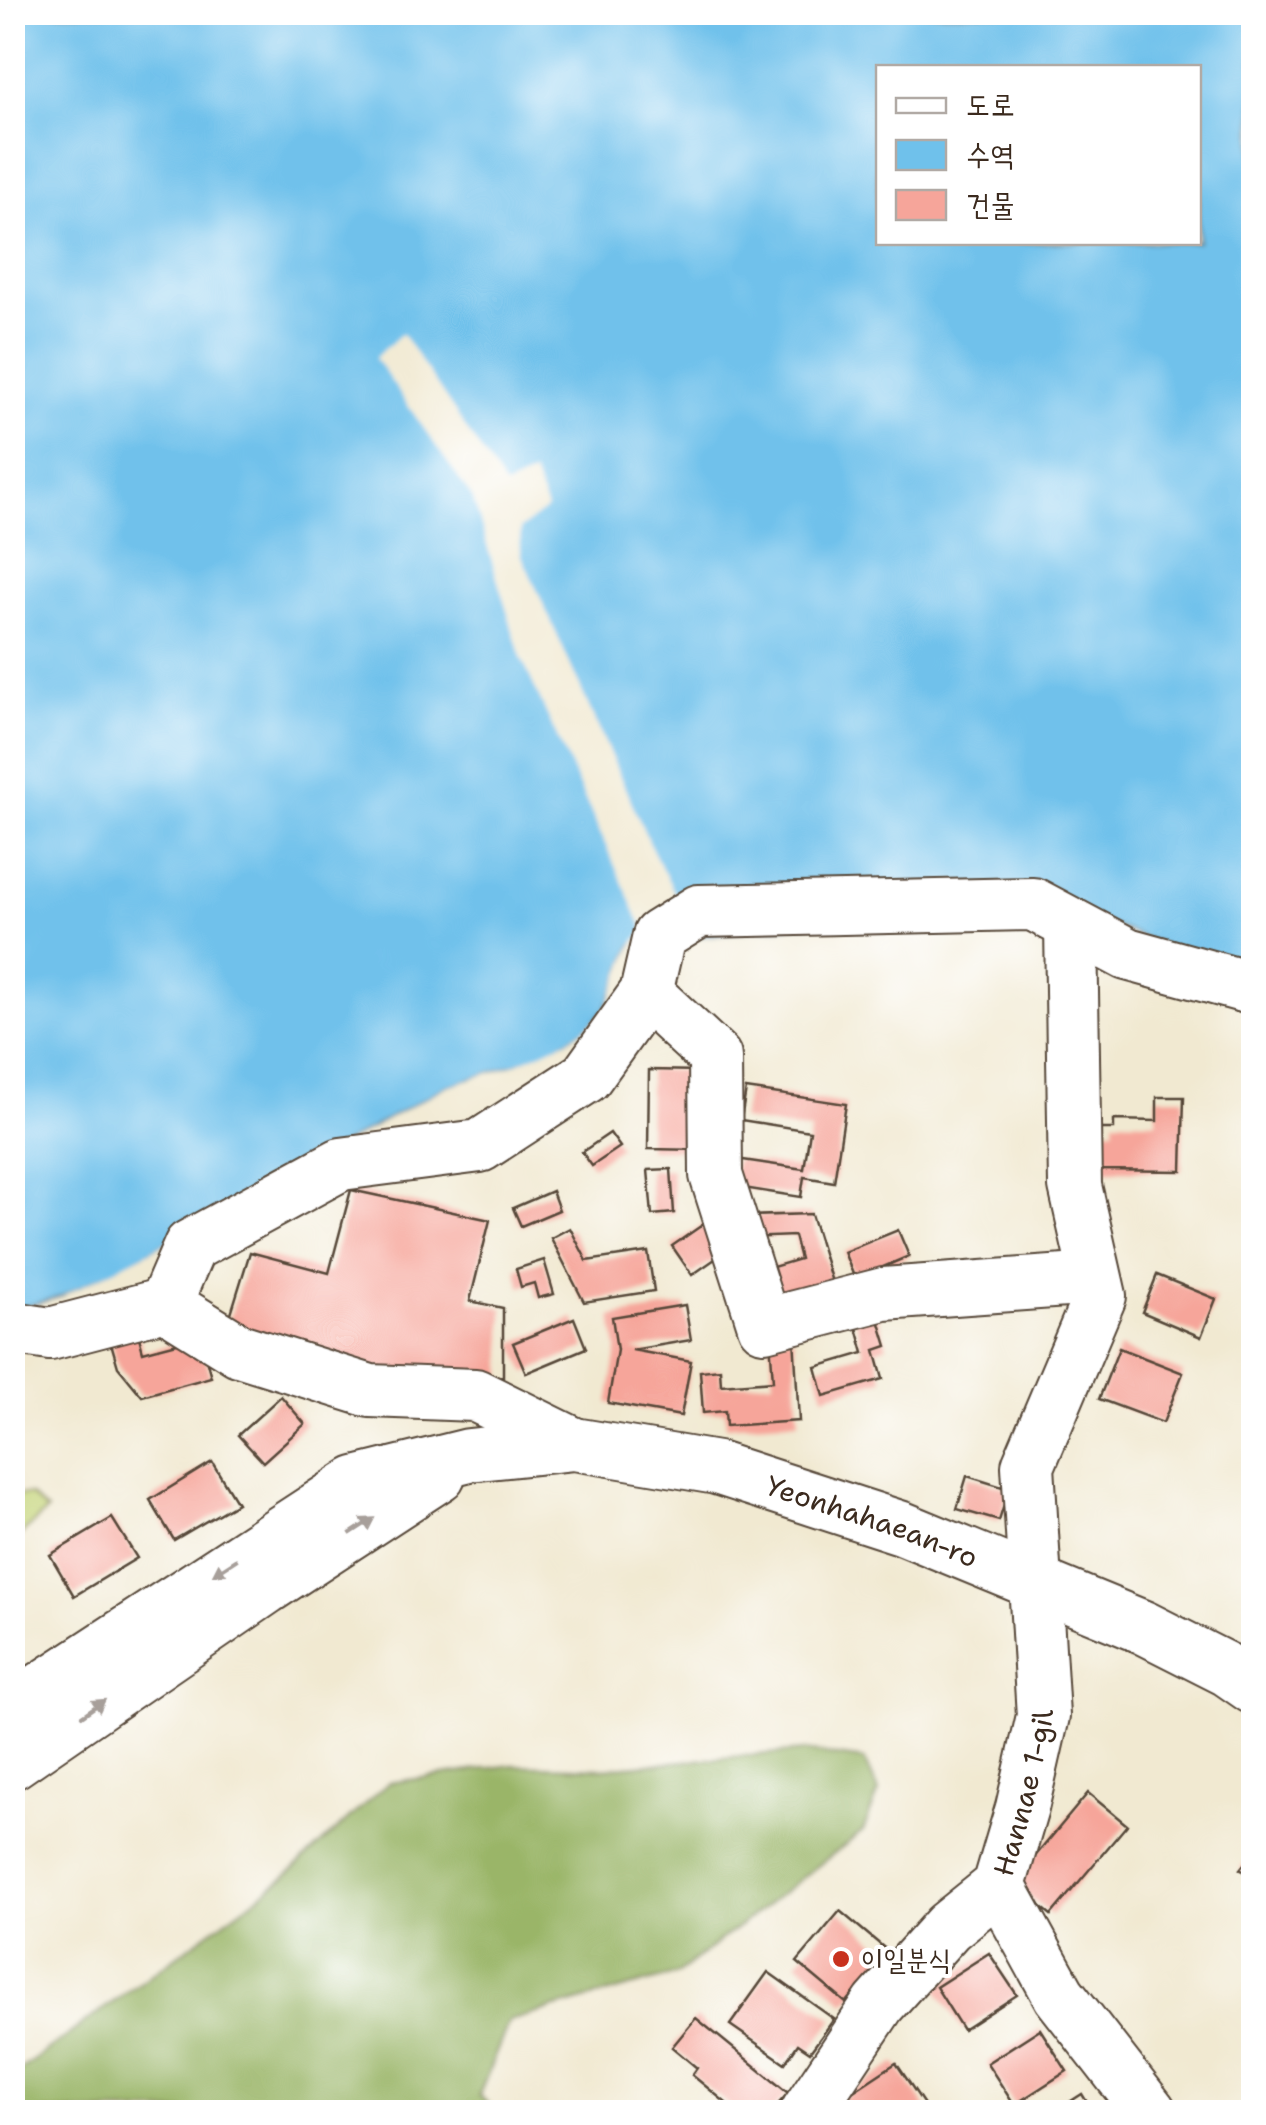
<svg xmlns="http://www.w3.org/2000/svg" width="1266" height="2125" viewBox="0 0 1266 2125" font-family="'Shantell Sans','Poor Story',sans-serif">
<style>
.green{fill:#c3d376;stroke:#7f7e4a;stroke-width:2.5}
.forest{fill:#9ab567;stroke:#6a7042;stroke-width:2.5}
.water{fill:#6fc1eb;stroke:#557684;stroke-width:2.5;fill-rule:evenodd}
.pier{fill:#f1e9d1}
.building{fill:#f6a59a}
.lines{fill:none;stroke-linecap:round;stroke-linejoin:round}
.minor-casing{stroke:#564739;stroke-width:56}
.minor{stroke:#fff;stroke-width:52}
.oneway{fill:#a79f9a}
.poi-dot{fill:#c8321e;stroke:#fff;stroke-width:4}
.labels{text-anchor:middle;stroke-width:8;stroke-linejoin:round;paint-order:stroke}
.street-label{font-size:28px;fill:#3b2a1e;stroke:#fff}
.poi-label{font-size:28px;fill:#3b2a1e;stroke:#fff;text-anchor:start}
</style>
<rect width="100%" height="100%" fill="#fff"/>
<filter id="ink" filterUnits="userSpaceOnUse"><feTurbulence type="fractalNoise" baseFrequency=".01" numOctaves="2"/><feDisplacementMap in="SourceGraphic" scale="20" xChannelSelector="R" yChannelSelector="G"/><feConvolveMatrix kernelMatrix="1 2 1 2 8 2 1 2 1" color-interpolation-filters="sRGB"/></filter>
<filter id="wash" filterUnits="userSpaceOnUse"><feTurbulence type="fractalNoise" baseFrequency=".0048" numOctaves="4" result="noise"/><feDisplacementMap in="SourceGraphic" scale="40" xChannelSelector="R" yChannelSelector="G"/><feGaussianBlur stdDeviation="2.25" result="paint"/><feColorMatrix in="noise" values="0 0 0 0 0 0 0 0 0 0 0 0 0 0 0 0 0 1.4 0 .05"/><feComposite in="paint" operator="in"/></filter>
<g filter="url(#wash)">
<rect width="100%" height="100%" fill="#f1e9d1"/>
<polygon class="green" points="13,1495 30,1495 47,1511 13,1542"/>
<polygon class="forest" points="804,1751 864,1760 879,1791 863,1831 677,1974 509,2021 479,2095 496,2112 13,2112 13,2075 285,1877 388,1783 512,1765 602,1768"/>
<path class="water" d="M13,13H1253V980L1042,898L633,944C624,964 618,989 605,1008C577,1050 494,1072 447,1086L124,1266L62,1296L13,1310ZM878,68H1198V242H878Z"/>
<polygon class="pier" points="402,333 505,487 533,474 547,509 520,529 521,554 653,851 676,895 600,1022 573,1043 508,1072 450,1091 127,1270 73,1296 62,1296 212,1219 447,1086 506,1068 570,1039 597,1019 608,1005 633,944 644,930 521,657 473,499 375,358"/>
<g id="blocks">
<g class="building">
<polygon points="649,1070 702,1071 701,1150 648,1149"/>
<polygon points="746,1089 846,1104 834,1182 804,1177 801,1197 731,1186 736,1159 804,1169 810,1131 741,1120"/>
<polygon points="1157,1097 1184,1097 1182,1171 1096,1170 1096,1129 1114,1129 1114,1120 1157,1121"/>
<polygon points="610,1133 620,1147 592,1166 582,1152"/>
<polygon points="671,1169 674,1213 652,1215 648,1170"/>
<polygon points="351,1190 490,1220 470,1301 503,1308 503,1377 380,1378 228,1323 250,1252 329,1273"/>
<polygon points="552,1191 559,1210 521,1226 513,1208"/>
<polygon points="811,1214 835,1292 769,1312 756,1272 800,1259 794,1236 748,1238 747,1216"/>
<polygon points="708,1221 728,1250 692,1275 672,1246"/>
<polygon points="570,1228 587,1261 648,1252 654,1291 584,1302 551,1238"/>
<polygon points="898,1230 909,1256 855,1279 844,1252"/>
<polygon points="544,1260 554,1294 538,1298 534,1283 521,1287 516,1269"/>
<polygon points="1157,1275 1216,1299 1201,1337 1142,1312"/>
<polygon points="685,1305 691,1340 632,1350 691,1361 681,1416 608,1403 617,1350 612,1317"/>
<polygon points="876,1310 887,1346 875,1350 883,1379 824,1396 816,1367 864,1353 854,1317"/>
<polygon points="132,1311 143,1352 200,1337 211,1377 142,1396 118,1367 104,1319"/>
<polygon points="574,1318 586,1348 526,1373 513,1343"/>
<polygon points="794,1337 799,1421 726,1426 725,1411 703,1413 700,1371 720,1369 721,1385 773,1381 770,1339"/>
<polygon points="1119,1348 1183,1373 1163,1423 1099,1399"/>
<polygon points="281,1396 305,1424 263,1462 238,1435"/>
<polygon points="212,1462 237,1503 174,1540 150,1500"/>
<polygon points="967,1476 1009,1489 999,1521 957,1509"/>
<polygon points="112,1518 137,1558 74,1596 50,1555"/>
<polygon points="1088,1793 1127,1825 1051,1915 1013,1883"/>
<polygon points="1254,1852 1254,1879 1240,1869"/>
<polygon points="840,1911 889,1952 846,2003 797,1962"/>
<polygon points="989,1953 1017,1995 963,2030 936,1987"/>
<polygon points="768,1972 834,2019 810,2052 798,2044 785,2063 730,2025"/>
<polygon points="696,2018 788,2093 771,2112 737,2112 692,2075 697,2068 672,2047"/>
<polygon points="1040,2029 1067,2071 1014,2105 987,2063"/>
<polygon points="896,2063 929,2112 844,2112 837,2102"/>
<polygon points="1082,2094 1093,2112 1054,2112"/>
</g>
</g>
</g>
<g filter="url(#ink)">
<use href="#blocks" fill-opacity="0" stroke="#564739" stroke-width="2.5"/>
<g class="lines">
<g class="minor-casing">
<g id="minor">
<polyline points="646,993 715,1057 716,1175 764,1325 884,1294 1094,1279"/>
<polyline points="165,1304 190,1246 341,1164 480,1146 586,1077 646,993 659,936 699,911 1033,904 1127,954 1254,989"/>
<polyline points="12,1328 50,1334 165,1304 239,1350 370,1391 475,1395 574,1444"/>
<path id="s1" d="M12,1708L356,1483L469,1455L574,1444L717,1468L902,1528L1143,1627L1228,1670L1254,1688"/>
<polyline points="12,1763 266,1588 439,1475"/>
<polyline points="999,1886 1059,1995 1150,2112"/>
<path id="s2" d="M807,2112L879,2004L948,1927L999,1886L1022,1808L1043,1716L1028,1466L1100,1296L1075,1186L1071,926"/>
</g>
</g>
<use href="#minor" class="minor"/>
</g>
<defs><path id="oneway-solid" d="M-6-.8H1V-3.2L6.5 0L1 3.2V.8H-6Z" transform="scale(2.5)"/></defs>
<g class="oneway">
<use href="#oneway-solid" transform="translate(362 1526) rotate(-33)"/>
<use href="#oneway-solid" transform="translate(225 1567) rotate(147)"/>
<use href="#oneway-solid" transform="translate(93 1708) rotate(-35)"/>
</g>
</g>
<circle class="poi-dot" cx="841" cy="1959" r="10"/>
<g class="labels">
<g class="street-label">
<text dy="10" stroke="none"><textPath href="#s1" startOffset="942">Yeonhahaean-ro</textPath></text>
<text dy="10" stroke="none"><textPath href="#s2" startOffset="395">Hannae 1-gil</textPath></text>
</g>
<g class="poi-label">
<text x="861" y="1969">이일분식</text>
</g>
</g>
<rect width="1266" height="2125" fill="none" stroke="#fff" stroke-width="50"/>
<rect x="876" y="65" width="325" height="180" fill="#ffffff" stroke="#b1aaa5" stroke-width="2.5"/>
<rect x="896" y="98" width="50" height="15" fill="#ffffff" stroke="#b1aaa5" stroke-width="2.5"/>
<text x="966" y="115" font-size="30" fill="#3b2a1e">도로</text>
<rect x="896" y="140" width="50" height="30" fill="#6fc1eb" stroke="#b1aaa5" stroke-width="2.5"/>
<text x="966" y="165" font-size="30" fill="#3b2a1e">수역</text>
<rect x="896" y="190" width="50" height="30" fill="#f6a59a" stroke="#b1aaa5" stroke-width="2.5"/>
<text x="966" y="215" font-size="30" fill="#3b2a1e">건물</text>
</svg>
